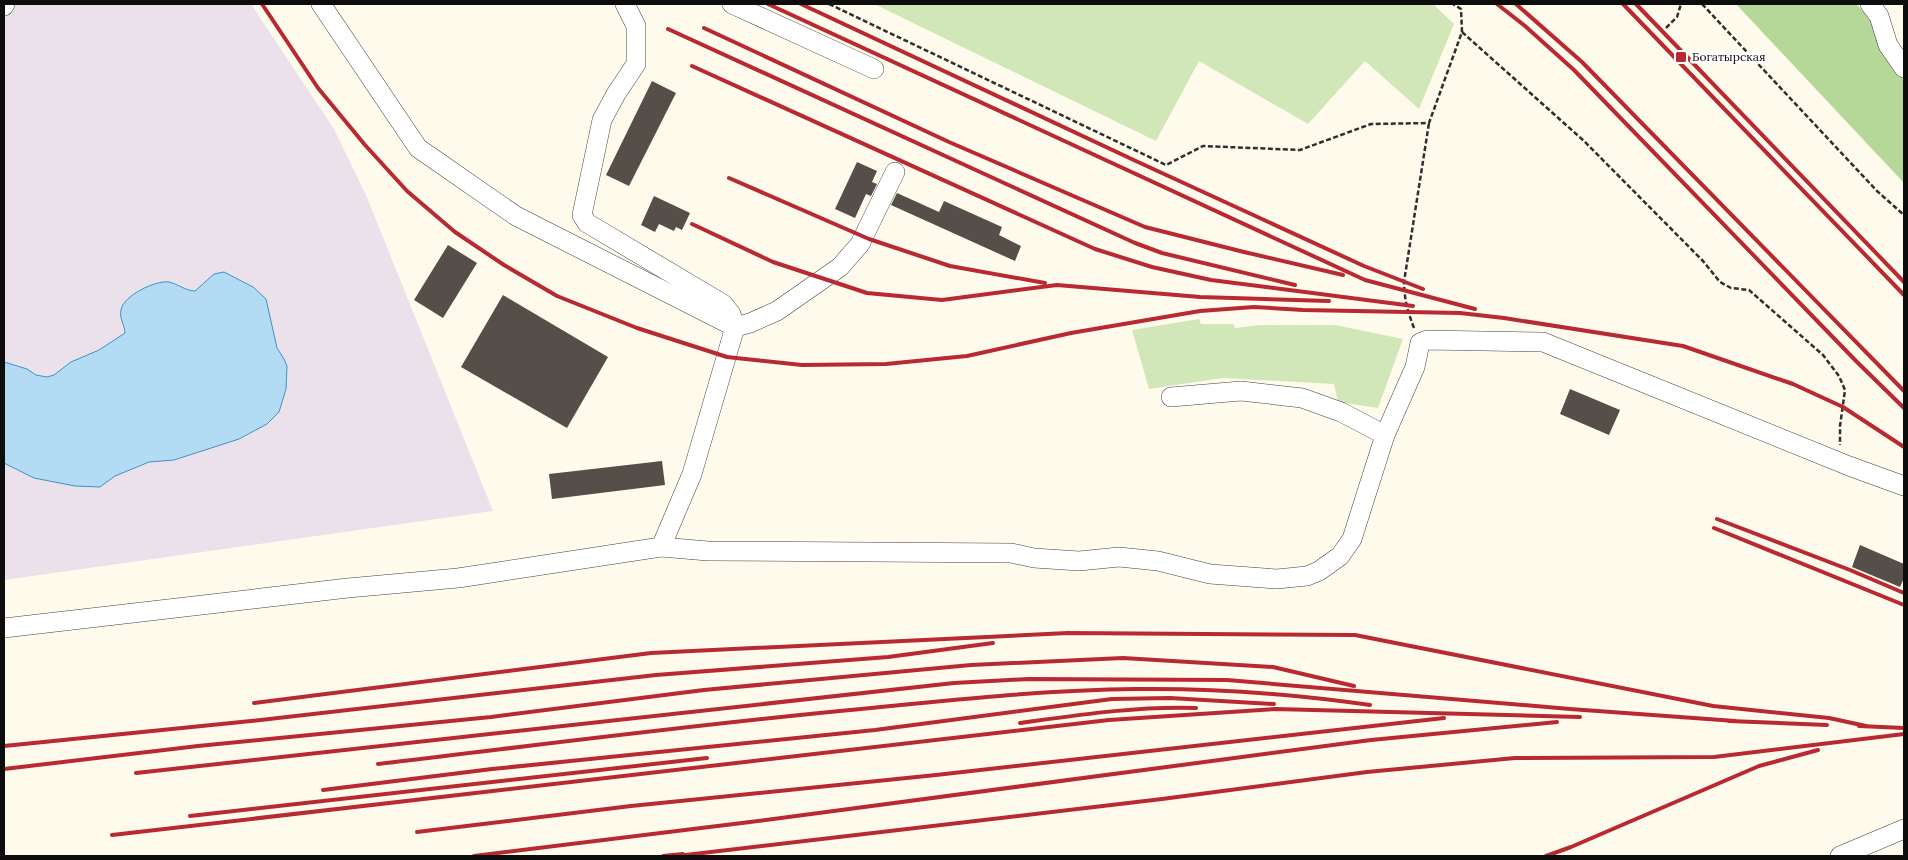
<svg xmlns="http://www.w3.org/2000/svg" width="1908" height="860" viewBox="0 0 1908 860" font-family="Lora,serif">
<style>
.industrial{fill:#eae1eb}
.green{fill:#d1e7b8}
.forest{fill:#b5d898}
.water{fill:#b3dcf4;stroke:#3c92c9}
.building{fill:#554e49}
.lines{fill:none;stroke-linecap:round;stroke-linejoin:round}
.minor-casing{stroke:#404040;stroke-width:20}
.path{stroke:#2f2f2f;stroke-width:2.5;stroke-dasharray:5 2.5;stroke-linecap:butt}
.minor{stroke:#fff;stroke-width:19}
.rail{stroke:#b82931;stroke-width:4}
.poi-dot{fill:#b82931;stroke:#fff;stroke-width:2}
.labels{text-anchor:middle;stroke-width:5;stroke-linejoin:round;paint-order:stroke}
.poi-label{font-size:12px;fill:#0d0d0d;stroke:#fff;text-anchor:start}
</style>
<rect width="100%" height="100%" fill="#fefbed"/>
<polygon class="industrial" points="4,4 251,4 334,129 366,195 493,511 4,580"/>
<g class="green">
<polygon points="874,4 1433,4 1454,24 1419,109 1365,61 1308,124 1199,61 1156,141"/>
<polygon points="1199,319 1201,324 1233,324 1235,328 1260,325 1335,325 1403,339 1378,408 1338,402 1334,384 1223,378 1149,389 1132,330"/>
</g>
<polygon class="forest" points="1736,4 1856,4 1889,37 1904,58 1904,183"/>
<path class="water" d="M224,272L253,287L266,299L277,348L284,359L287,366L286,389L279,412L267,424L239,439L174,460L149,462L115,476L100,487L75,486L34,478L4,463V362L27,369L36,375L47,377L54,375L71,362L99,350L125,333C125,325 119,319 121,310C123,296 155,280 169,282C178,284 186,291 195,291L214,274Z"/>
<g class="building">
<polygon points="652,81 676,93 629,186 606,175"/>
<polygon points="857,162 877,171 872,182 877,184 871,196 866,194 855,218 835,209"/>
<polygon points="897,193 939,212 944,201 1002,227 999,235 1021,246 1015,261 891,205"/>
<polygon points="654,196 690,213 682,230 676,227 674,231 659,224 655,232 641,225"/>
<polygon points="448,245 477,263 443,318 414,300"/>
<polygon points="503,295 608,357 567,428 461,367"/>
<polygon points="1570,389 1620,410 1609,435 1560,414"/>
<polygon points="662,461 665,485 552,499 549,474"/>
<polygon points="1860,545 1904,564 1904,578 1900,587 1852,567"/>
</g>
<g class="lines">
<g class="minor-casing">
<g id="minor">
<polyline points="321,4 418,148 516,216 735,327 750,323 777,311 840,267 860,244 895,172"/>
<polyline points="625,4 636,26 636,64 616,94 602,120 582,215 587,223 723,304 731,314 735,327 692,474 661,547"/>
<polyline points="732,4 874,69"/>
<polyline points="1870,4 1879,16 1888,45 1904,68"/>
<polyline points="4,6 5,4"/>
<polyline points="1171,397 1241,391 1302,398 1341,412 1385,435"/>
<polyline points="4,628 348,588 458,578 661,547 708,551 1011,553 1034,558 1079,561 1119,557 1158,561 1210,574 1277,579 1307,576 1319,571 1340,556 1352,539 1385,435 1415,367 1420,343 1427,340 1543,342 1849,466 1904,486"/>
<polyline points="1840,856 1904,829"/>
</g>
</g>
<g class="path">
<polyline points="829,4 1166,165 1203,146 1300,150 1371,124 1429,123 1462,32 1461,9 1453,4"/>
<polyline points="1702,4 1877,191 1904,215"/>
<polyline points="1666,28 1677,17 1681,4"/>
<polyline points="1462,32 1584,141 1703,261 1720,282 1731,288 1749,290 1823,355 1839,376 1845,390 1840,426 1840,445"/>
<path d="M1414,328C1408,313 1404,298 1404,282L1429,123"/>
</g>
<use href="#minor" class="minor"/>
<g class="rail">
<polyline points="262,4 318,88 365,145 407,191 455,232 504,265 557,296 637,328 727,357 802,365 886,364 967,356 1071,333 1200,311 1254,307 1303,310 1460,313 1504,318 1683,346 1793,384 1843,407 1904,447"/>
<polyline points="768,4 1365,280 1475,309"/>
<polyline points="801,4 1138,162 1364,266 1423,289"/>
<polyline points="1497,4 1525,26 1574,70 1856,361 1904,408"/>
<polyline points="1516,4 1582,62 1904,391"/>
<polyline points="1623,4 1904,295"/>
<polyline points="1636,4 1904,282"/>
<polyline points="704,28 949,142 1145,227 1244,252 1343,275"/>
<polyline points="668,29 1135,243 1162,253 1295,285"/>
<polyline points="692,66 1095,249 1152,267 1211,280 1413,306"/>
<polyline points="729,178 869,239 950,266 1045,283"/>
<polyline points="692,224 773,262 867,293 942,300 1057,285 1200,297 1329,301"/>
<polyline points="1717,519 1850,570 1904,593"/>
<polyline points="1714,528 1904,605"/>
<polyline points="254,703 651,653 1068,633 1355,635 1713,706 1829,718 1866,726"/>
<polyline points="1729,721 1827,725"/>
<path d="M1020,723C1078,715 1137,706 1196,708"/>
<polyline points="1859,726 1904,728"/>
<polyline points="4,746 251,721 656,675 888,657 993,643"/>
<path d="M378,764C539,745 699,724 861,709C952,700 1044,690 1136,689C1214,688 1293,694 1370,705"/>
<polyline points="4,769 198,746 491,717 704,690 971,665 1123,658 1273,667 1354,686"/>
<polyline points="136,773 954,683 1028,679 1227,680 1570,709 1735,721"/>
<polyline points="323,790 492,769 875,730 1112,699 1170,698 1274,704"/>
<polyline points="190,816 707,758"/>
<polyline points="417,832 631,806 936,775 1444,718"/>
<polyline points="112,835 1109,720 1275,709 1580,717"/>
<polyline points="474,856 750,822 1371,740 1557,722"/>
<polyline points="663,856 683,854"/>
<polyline points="677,856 1162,799 1367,772 1515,758 1714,757 1904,734"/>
<polyline points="1546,856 1571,847 1759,766 1818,750"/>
</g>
</g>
<rect class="poi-dot" x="1675" y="51" width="12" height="12" rx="2.5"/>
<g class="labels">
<g class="poi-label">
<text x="1692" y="61">Богатырская</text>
</g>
</g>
<rect width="1908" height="860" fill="none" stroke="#0d0d0d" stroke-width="10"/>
</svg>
